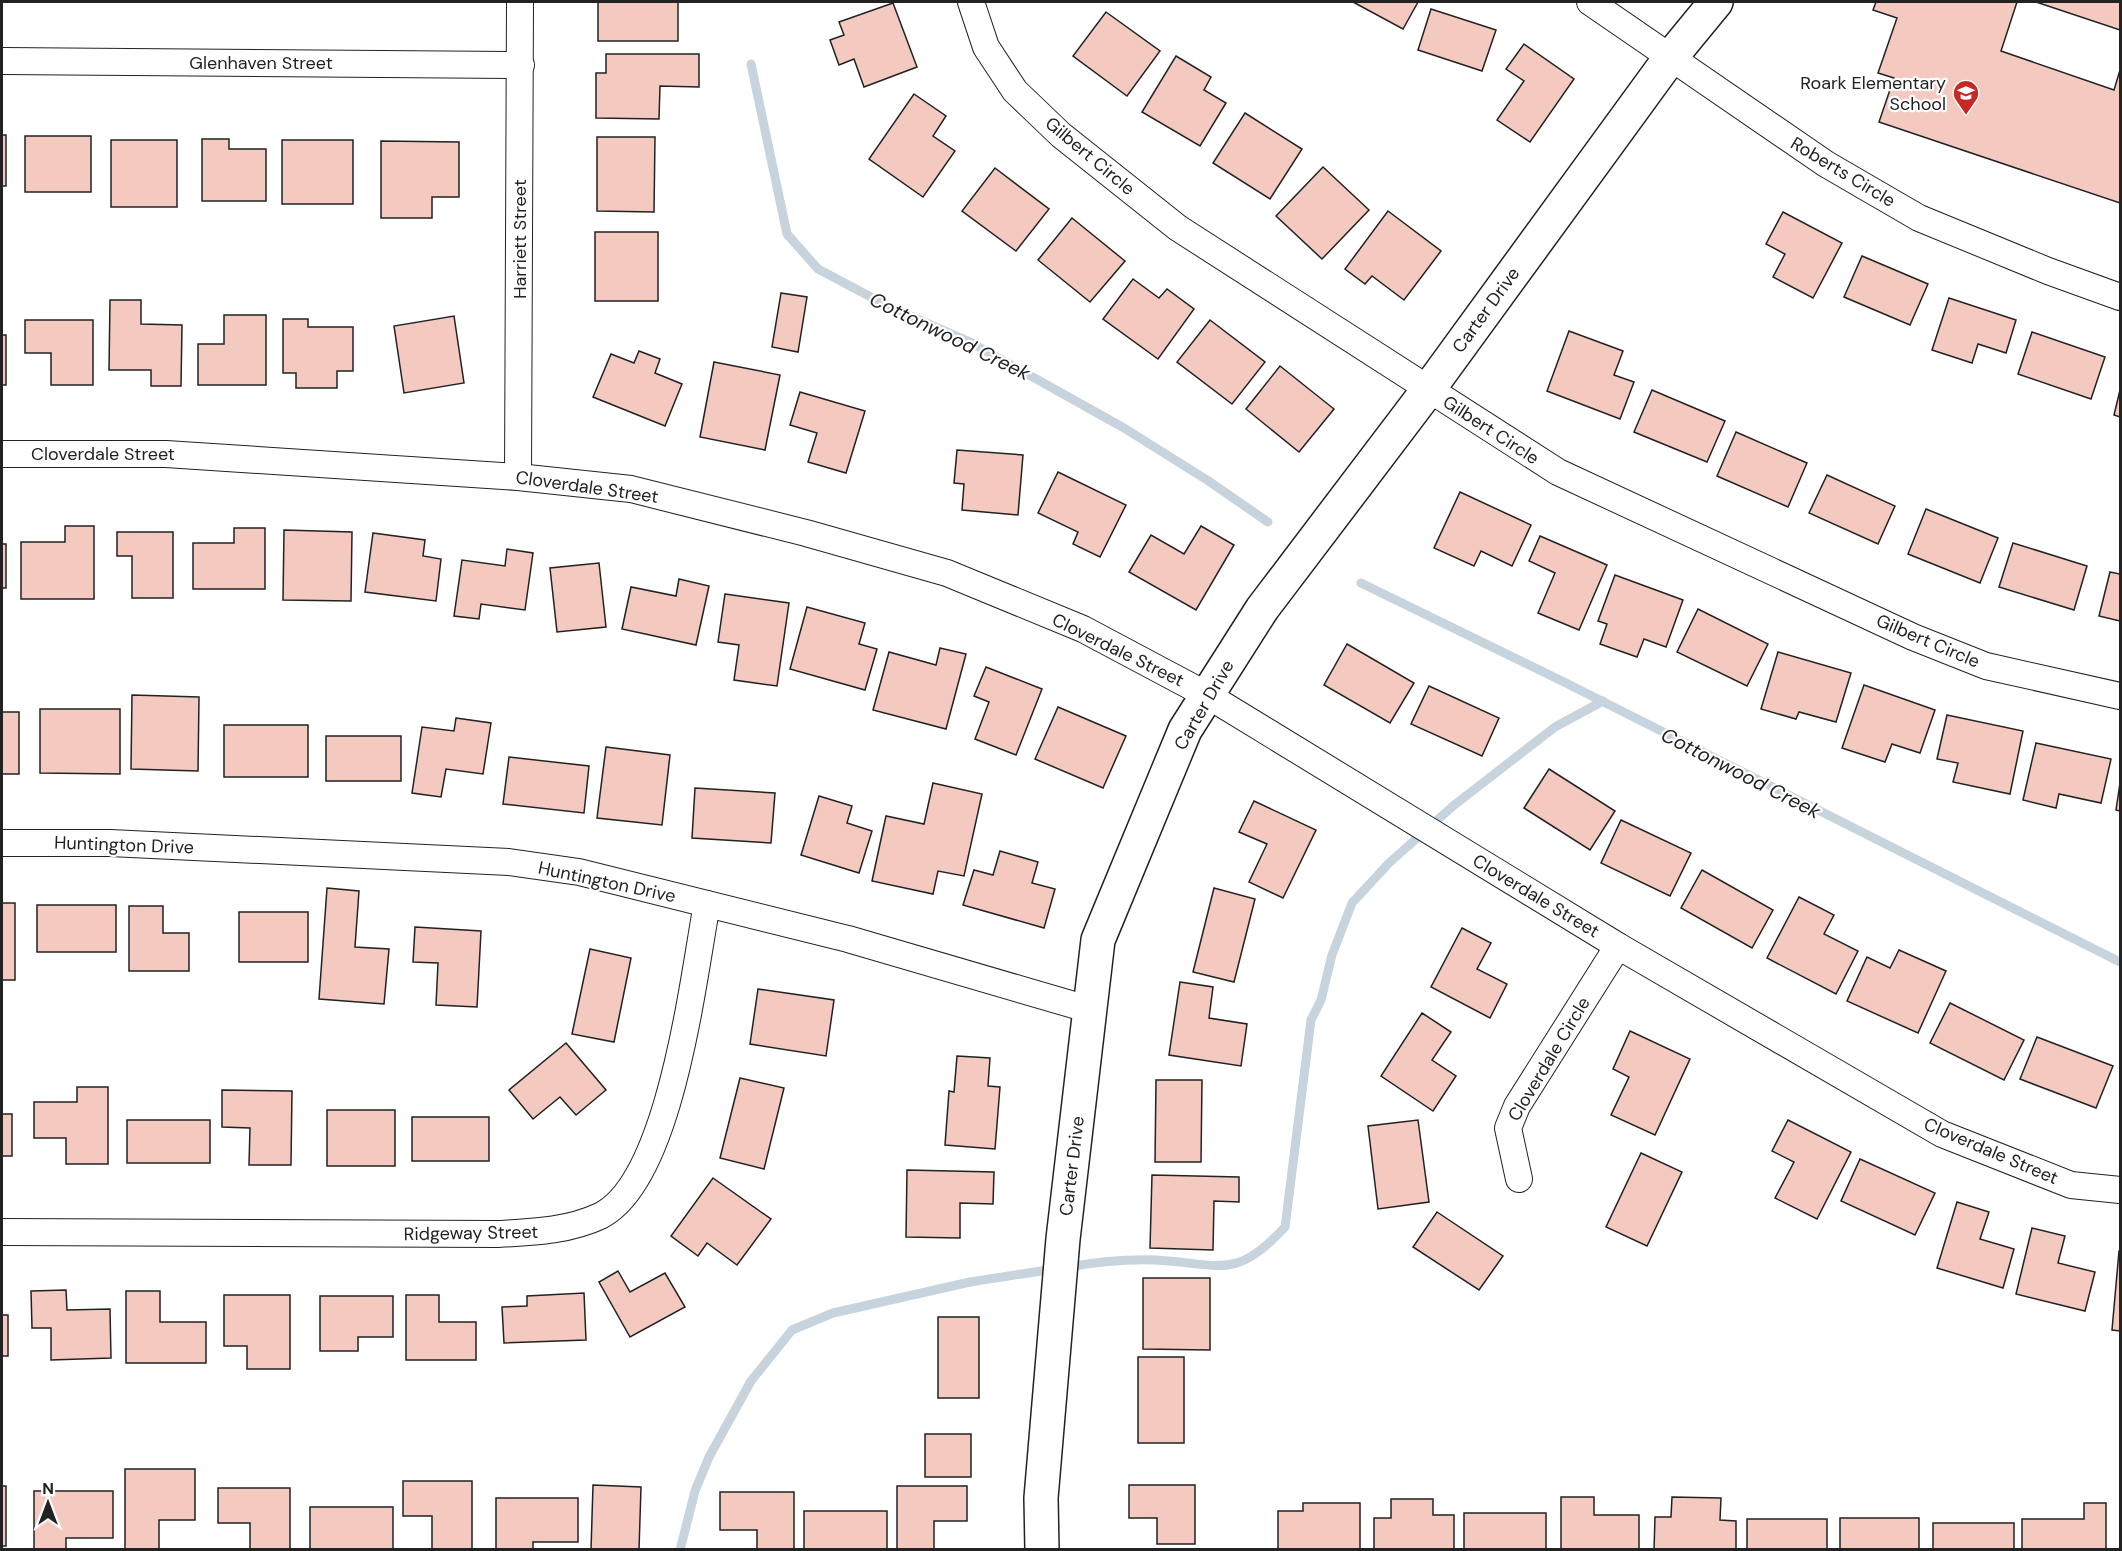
<svg xmlns="http://www.w3.org/2000/svg" width="2122" height="1551" viewBox="0 0 2122 1551" font-family="'DM Sans',sans-serif">
<style>
.lines{fill:none;stroke-linecap:round;stroke-linejoin:round}
.stream{stroke:#c7d3dd;stroke-width:9}
.building{fill:#f3c9c0;stroke:#222;stroke-width:1.5}
.minor-casing{stroke:#222;stroke-width:28}
.tertiary-casing{stroke:#222;stroke-width:36}
.minor{stroke:#fff;stroke-width:26}
.tertiary{stroke:#fff;stroke-width:33}
.labels{text-anchor:middle;stroke-width:4.5;stroke-linejoin:round;paint-order:stroke}
.street-label{font-size:18px;fill:#222;stroke:#fff}
.poi-label{font-size:18px;fill:#222;stroke:#fff;text-anchor:end}
.water-label{font-size:20px;font-style:italic;fill:#222;stroke:#fff}
</style>
<rect width="100%" height="100%" fill="#fff"/>
<g class="lines">
<g class="stream">
<polyline points="751,64 787,234 818,269 886,305 970,342 1124,428 1207,480 1268,522"/>
<polyline points="1361,583 1564,682 2120,962"/>
<path d="M1068,1267C1097,1262 1125,1259 1155,1260C1220,1263 1234,1282 1285,1227L1311,1020L1321,1000L1332,955L1352,903L1389,863L1453,806L1555,727L1603,701"/>
<polyline points="680,1550 695,1491 709,1457 751,1381 792,1330 833,1313 970,1282 1054,1269"/>
</g>
</g>
<g class="building">
<rect x="598" y="2" width="80" height="39"/>
<polygon points="1353,2 1418,2 1403,29"/>
<polygon points="1876,2 2017,2 2001,51 2114,90 2120,70 2120,203 1879,122 1894,78 1878,73 1897,18 1873,10"/>
<polygon points="2036,2 2120,2 2120,30"/>
<polygon points="893,3 917,67 864,87 854,59 839,65 830,40 844,35 839,22"/>
<polygon points="1431,9 1496,30 1482,71 1418,50"/>
<polygon points="1106,12 1160,51 1127,96 1073,56"/>
<polygon points="1524,44 1574,79 1530,142 1497,120 1524,81 1506,69"/>
<polygon points="606,54 699,54 699,87 660,86 659,119 596,118 596,73 606,73"/>
<polygon points="1176,56 1211,77 1204,90 1226,103 1200,146 1142,112"/>
<polygon points="914,94 946,116 933,136 955,151 923,197 869,159"/>
<polygon points="1245,113 1302,149 1270,199 1213,163"/>
<rect x="2" y="135" width="4" height="51"/>
<rect x="25" y="136" width="66" height="56"/>
<polygon points="597,137 655,137 654,212 597,211"/>
<polygon points="202,139 229,139 229,149 266,149 266,201 202,201"/>
<rect x="111" y="140" width="66" height="67"/>
<rect x="282" y="140" width="71" height="64"/>
<polygon points="381,141 459,142 459,197 432,197 432,218 381,218"/>
<polygon points="1323,167 1369,210 1322,259 1276,216"/>
<polygon points="995,168 1049,209 1016,251 962,211"/>
<polygon points="1388,211 1441,251 1404,300 1372,276 1365,284 1345,269"/>
<polygon points="1783,212 1842,243 1813,298 1773,277 1785,254 1766,244"/>
<polygon points="1072,218 1125,261 1090,302 1038,260"/>
<rect x="595" y="232" width="63" height="69"/>
<polygon points="1862,256 1928,284 1910,325 1844,297"/>
<polygon points="1133,279 1159,298 1167,289 1194,309 1158,359 1103,319"/>
<polygon points="781,293 807,297 798,352 772,347"/>
<polygon points="1949,298 2016,320 2006,353 1978,344 1972,363 1932,350"/>
<polygon points="110,300 141,300 141,324 182,325 181,386 151,386 151,370 109,370"/>
<polygon points="224,315 266,315 266,385 198,385 198,344 224,344"/>
<polygon points="454,316 464,383 404,393 394,326"/>
<polygon points="283,319 308,319 308,327 353,327 353,371 337,371 337,388 296,388 296,373 283,373"/>
<polygon points="25,320 93,320 93,385 51,385 51,353 25,353"/>
<polygon points="1210,320 1265,362 1232,404 1177,362"/>
<polygon points="1569,331 1623,351 1614,375 1634,382 1620,419 1547,391"/>
<polygon points="2032,332 2105,357 2091,399 2018,374"/>
<rect x="2" y="335" width="4" height="50"/>
<polygon points="639,351 660,359 655,373 682,384 665,426 593,397 611,354 634,363"/>
<polygon points="714,362 780,375 765,450 700,437"/>
<polygon points="1280,366 1334,409 1299,452 1246,409"/>
<polygon points="1652,390 1725,421 1707,462 1634,432"/>
<polygon points="2120,390 2120,417 2114,415"/>
<polygon points="800,392 865,411 846,473 808,462 817,433 790,425"/>
<polygon points="1736,432 1807,463 1788,507 1717,476"/>
<polygon points="957,450 1023,455 1018,515 962,510 964,484 954,483"/>
<polygon points="1058,472 1126,505 1100,557 1073,544 1078,532 1038,513"/>
<polygon points="1827,475 1895,506 1878,544 1809,513"/>
<polygon points="1460,492 1531,525 1512,566 1481,551 1474,566 1434,548"/>
<polygon points="1926,509 1998,538 1980,583 1908,554"/>
<polygon points="65,526 94,526 94,599 21,599 21,542 65,542"/>
<polygon points="1201,526 1234,545 1196,610 1129,572 1151,535 1184,554"/>
<polygon points="234,528 265,528 265,589 193,589 193,543 234,543"/>
<polygon points="284,530 352,532 351,601 283,600"/>
<polygon points="117,532 173,532 173,598 132,598 132,556 117,556"/>
<polygon points="373,533 425,540 423,556 441,559 436,601 365,592"/>
<polygon points="1540,536 1607,565 1579,630 1538,613 1555,573 1529,561"/>
<polygon points="2013,543 2087,566 2074,610 1999,587"/>
<rect x="2" y="544" width="4" height="44"/>
<polygon points="507,549 533,553 525,610 481,604 479,619 454,616 462,560 505,566"/>
<polygon points="599,563 606,627 557,632 550,568"/>
<polygon points="2110,572 2120,574 2120,621 2099,616"/>
<polygon points="1615,575 1683,600 1666,647 1644,639 1637,657 1600,644 1607,624 1598,621"/>
<polygon points="679,579 709,586 696,645 622,629 631,587 676,596"/>
<polygon points="725,594 789,603 777,686 734,680 739,645 718,642"/>
<polygon points="807,607 865,623 859,644 877,649 865,690 790,669"/>
<polygon points="1698,609 1768,644 1747,686 1677,652"/>
<polygon points="1347,644 1414,683 1390,723 1324,685"/>
<polygon points="940,648 966,654 946,729 873,710 889,652 936,665"/>
<polygon points="1778,652 1851,673 1836,722 1799,712 1796,719 1761,709"/>
<polygon points="986,667 1042,689 1016,755 975,739 989,702 974,696"/>
<polygon points="1864,685 1935,710 1920,753 1892,744 1885,762 1842,748"/>
<polygon points="1429,686 1499,718 1482,756 1411,724"/>
<polygon points="132,695 199,697 198,771 131,769"/>
<polygon points="1058,707 1126,736 1103,788 1035,759"/>
<polygon points="40,709 120,709 120,774 40,773"/>
<rect x="2" y="712" width="17" height="62"/>
<polygon points="1947,715 2023,731 2010,794 1953,782 1958,763 1937,759"/>
<polygon points="456,718 491,723 483,774 446,769 441,797 412,793 422,727 454,731"/>
<rect x="224" y="725" width="84" height="52"/>
<rect x="326" y="736" width="75" height="45"/>
<polygon points="2036,743 2111,759 2101,803 2059,794 2056,808 2023,800"/>
<polygon points="606,747 670,755 662,825 597,818"/>
<polygon points="509,757 589,766 584,813 503,804"/>
<polygon points="1549,769 1615,811 1590,850 1524,808"/>
<polygon points="933,783 982,794 964,876 938,871 933,894 872,881 886,816 924,824"/>
<polygon points="2120,783 2120,811 2116,810"/>
<polygon points="695,788 775,793 771,843 692,838"/>
<polygon points="819,796 852,806 847,823 872,831 859,873 801,855"/>
<polygon points="1254,801 1316,830 1283,898 1249,882 1267,844 1239,832"/>
<polygon points="1621,820 1691,853 1670,896 1601,863"/>
<polygon points="1000,851 1038,862 1032,883 1055,889 1044,928 963,905 974,870 993,875"/>
<polygon points="1702,870 1773,910 1752,948 1681,908"/>
<polygon points="327,888 359,891 355,947 389,949 384,1004 319,999"/>
<polygon points="1214,888 1255,899 1234,982 1193,972"/>
<polygon points="1799,897 1834,915 1824,934 1858,951 1836,994 1767,958"/>
<rect x="2" y="903" width="13" height="77"/>
<rect x="37" y="905" width="79" height="47"/>
<polygon points="129,906 163,906 163,933 189,933 189,971 129,971"/>
<rect x="239" y="912" width="69" height="50"/>
<polygon points="415,927 481,931 477,1007 436,1005 438,963 413,962"/>
<polygon points="1462,928 1491,943 1477,969 1507,984 1490,1018 1431,987"/>
<polygon points="590,949 631,958 614,1042 572,1034"/>
<polygon points="1899,950 1946,971 1918,1033 1847,1001 1867,957 1890,968"/>
<polygon points="1180,982 1213,987 1209,1018 1247,1024 1241,1066 1169,1055"/>
<polygon points="758,989 834,1000 826,1056 750,1044"/>
<polygon points="1950,1003 2024,1040 2004,1080 1930,1043"/>
<polygon points="1422,1013 1451,1032 1432,1060 1456,1076 1433,1111 1381,1076"/>
<polygon points="1630,1031 1690,1059 1655,1135 1611,1115 1629,1077 1613,1069"/>
<polygon points="2037,1037 2113,1066 2096,1108 2020,1079"/>
<polygon points="566,1043 606,1090 576,1115 560,1097 533,1119 509,1090"/>
<polygon points="957,1056 990,1058 988,1086 1000,1087 995,1149 945,1145 949,1091 954,1092"/>
<polygon points="740,1078 784,1088 764,1169 720,1158"/>
<polygon points="1156,1080 1202,1080 1201,1162 1155,1162"/>
<polygon points="77,1087 108,1087 108,1164 66,1164 66,1138 34,1138 34,1102 77,1102"/>
<polygon points="222,1090 292,1091 291,1165 249,1165 250,1128 222,1127"/>
<rect x="327" y="1110" width="68" height="56"/>
<rect x="2" y="1114" width="10" height="42"/>
<rect x="412" y="1117" width="77" height="44"/>
<rect x="127" y="1120" width="83" height="43"/>
<polygon points="1418,1120 1429,1202 1378,1209 1368,1126"/>
<polygon points="1788,1120 1851,1152 1817,1219 1775,1198 1794,1162 1772,1151"/>
<polygon points="1641,1153 1682,1172 1647,1246 1606,1227"/>
<polygon points="1860,1159 1935,1193 1915,1235 1841,1201"/>
<polygon points="907,1170 994,1172 993,1204 960,1203 960,1238 906,1237"/>
<polygon points="1152,1175 1239,1177 1239,1202 1214,1201 1213,1250 1150,1248"/>
<polygon points="713,1178 771,1219 737,1265 707,1243 698,1256 671,1236"/>
<polygon points="1957,1202 1989,1212 1980,1239 2014,1249 2003,1288 1937,1268"/>
<polygon points="1437,1212 1503,1256 1479,1290 1413,1247"/>
<polygon points="2032,1228 2065,1236 2058,1263 2095,1272 2085,1311 2016,1294"/>
<polygon points="2119,1251 2120,1251 2120,1331 2112,1330"/>
<polygon points="618,1271 630,1292 665,1273 685,1307 630,1337 599,1282"/>
<polygon points="1143,1278 1210,1278 1210,1350 1143,1349"/>
<polygon points="66,1290 67,1310 110,1309 111,1358 51,1360 51,1328 32,1328 31,1291"/>
<polygon points="126,1291 160,1291 160,1322 206,1322 206,1363 126,1363"/>
<polygon points="584,1293 586,1340 504,1343 502,1307 527,1306 527,1296"/>
<polygon points="224,1295 290,1295 290,1369 247,1369 247,1346 224,1346"/>
<polygon points="406,1295 439,1295 439,1322 476,1322 476,1360 406,1360"/>
<polygon points="320,1296 393,1296 393,1337 358,1337 358,1351 320,1351"/>
<rect x="2" y="1315" width="6" height="41"/>
<rect x="938" y="1317" width="41" height="81"/>
<rect x="1138" y="1357" width="46" height="86"/>
<rect x="925" y="1434" width="46" height="43"/>
<polygon points="125,1469 195,1469 195,1520 159,1520 159,1549 125,1549"/>
<polygon points="403,1481 472,1481 472,1550 432,1550 432,1516 403,1516"/>
<polygon points="593,1485 641,1487 639,1550 591,1550"/>
<polygon points="1129,1485 1195,1485 1195,1544 1157,1544 1157,1518 1129,1518"/>
<rect x="2" y="1486" width="4" height="60"/>
<polygon points="897,1486 967,1486 967,1521 934,1521 934,1550 897,1550"/>
<polygon points="218,1488 290,1488 290,1550 250,1550 250,1523 218,1523"/>
<polygon points="34,1491 113,1491 113,1538 66,1538 66,1549 34,1549"/>
<polygon points="720,1492 794,1492 794,1550 757,1550 757,1530 720,1530"/>
<polygon points="1561,1497 1594,1497 1594,1515 1639,1515 1639,1550 1561,1550"/>
<polygon points="1672,1497 1721,1498 1720,1520 1736,1521 1736,1550 1654,1550 1655,1517 1671,1517"/>
<polygon points="496,1498 578,1498 578,1542 533,1542 533,1550 496,1550"/>
<polygon points="1391,1499 1433,1499 1433,1515 1454,1515 1454,1550 1374,1550 1374,1518 1391,1518"/>
<polygon points="1303,1503 1360,1503 1360,1550 1278,1550 1278,1511 1303,1511"/>
<polygon points="2084,1503 2106,1503 2106,1550 2022,1550 2022,1519 2084,1519"/>
<rect x="310" y="1507" width="83" height="43"/>
<rect x="804" y="1511" width="83" height="39"/>
<rect x="1464" y="1513" width="82" height="37"/>
<rect x="1840" y="1518" width="79" height="32"/>
<rect x="1747" y="1519" width="80" height="31"/>
<rect x="1933" y="1523" width="81" height="27"/>
</g>
<g class="lines">
<g class="minor-casing">
<g id="minor">
<polyline points="971,2 986,47 1015,91 1061,135 1178,228 1558,472 1913,637 1986,666 2120,696"/>
<polyline points="1590,2 1826,164 1919,218 2048,271 2120,297"/>
<polyline points="2,61 521,65"/>
<polyline points="2,454 166,454 518,477 631,489 806,533 947,573 1083,629 1207,695 1618,946 1942,1134 2071,1185 2120,1190"/>
<polyline points="518,477 520,2"/>
<polyline points="2,843 110,843 509,862 579,872 848,939 1091,1010"/>
<polyline points="1519,1179 1508,1128 1517,1106 1618,946"/>
<path d="M2,1232L498,1234C533,1232 568,1231 600,1216C671,1181 693,978 707,904"/>
</g>
</g>
<g class="tertiary-casing">
<polyline id="tertiary" points="1042,1550 1041,1498 1063,1239 1098,940 1185,730 1262,609 1428,390 1670,58 1716,2"/>
</g>
<use href="#minor" class="minor"/>
<use href="#tertiary" class="tertiary"/>
</g>
<defs>
<g id="school-pin" transform="scale(1.35)"><path d="M0 17L-7.5 6A9.5 9.5 0 1 1 7.5 6Z" fill="#c62828" stroke="#fff"/><path d="M0-5L7-2L0 1L-7-2ZM-4 1L0 2.5L4 1V4Q0 6-4 4Z" fill="#fff"/></g>
</defs>
<g fill-rule="evenodd">
<use href="#school-pin" x="1966" y="93"/>
</g>
<g class="labels">
<g class="street-label">
<text x="261" y="69">Glenhaven Street</text>
<text transform="translate(1090 156) rotate(40)" y="6">Gilbert Circle</text>
<text transform="translate(1843 172) rotate(31)" y="6">Roberts Circle</text>
<text transform="translate(520 239) rotate(-90)" y="6">Harriett Street</text>
<text transform="translate(1486 310) rotate(-54)" y="6">Carter Drive</text>
<text transform="translate(1491 430) rotate(33)" y="6">Gilbert Circle</text>
<text x="103" y="460">Cloverdale Street</text>
<text transform="translate(587 487) rotate(8)" y="6">Cloverdale Street</text>
<text transform="translate(1928 641) rotate(23)" y="6">Gilbert Circle</text>
<text transform="translate(1118 650) rotate(26)" y="6">Cloverdale Street</text>
<text transform="translate(1204 705) rotate(-60)" y="6">Carter Drive</text>
<text transform="translate(124 845) rotate(2)" y="6">Huntington Drive</text>
<text transform="translate(607 882) rotate(12)" y="6">Huntington Drive</text>
<text transform="translate(1536 896) rotate(31)" y="6">Cloverdale Street</text>
<text transform="translate(1549 1059) rotate(-59)" y="6">Cloverdale Circle</text>
<text transform="translate(1991 1151) rotate(23)" y="6">Cloverdale Street</text>
<text transform="translate(1072 1166) rotate(-83)" y="6">Carter Drive</text>
<text transform="translate(471 1233) rotate(-1)" y="6">Ridgeway Street</text>
</g>
<g class="poi-label">
<text x="1946" y="89">Roark Elementary<tspan x="1946" dy="21">School</tspan></text>
</g>
<g class="water-label">
<text transform="translate(950 336) rotate(26)" y="7">Cottonwood Creek</text>
<text transform="translate(1741 773) rotate(27)" y="7">Cottonwood Creek</text>
</g>
</g>
<rect width="2122" height="1551" fill="none" stroke="#222222" stroke-width="6"/>
<g transform="translate(48 1503)" stroke="#ffffff" stroke-width="4.5" paint-order="stroke">
<path d="M0-4.5L10 22L0 15L-10 22Z" fill="#222222"/>
<text y="-9" font-size="16" font-weight="bold" text-anchor="middle" fill="#222222">N</text>
</g>
</svg>
